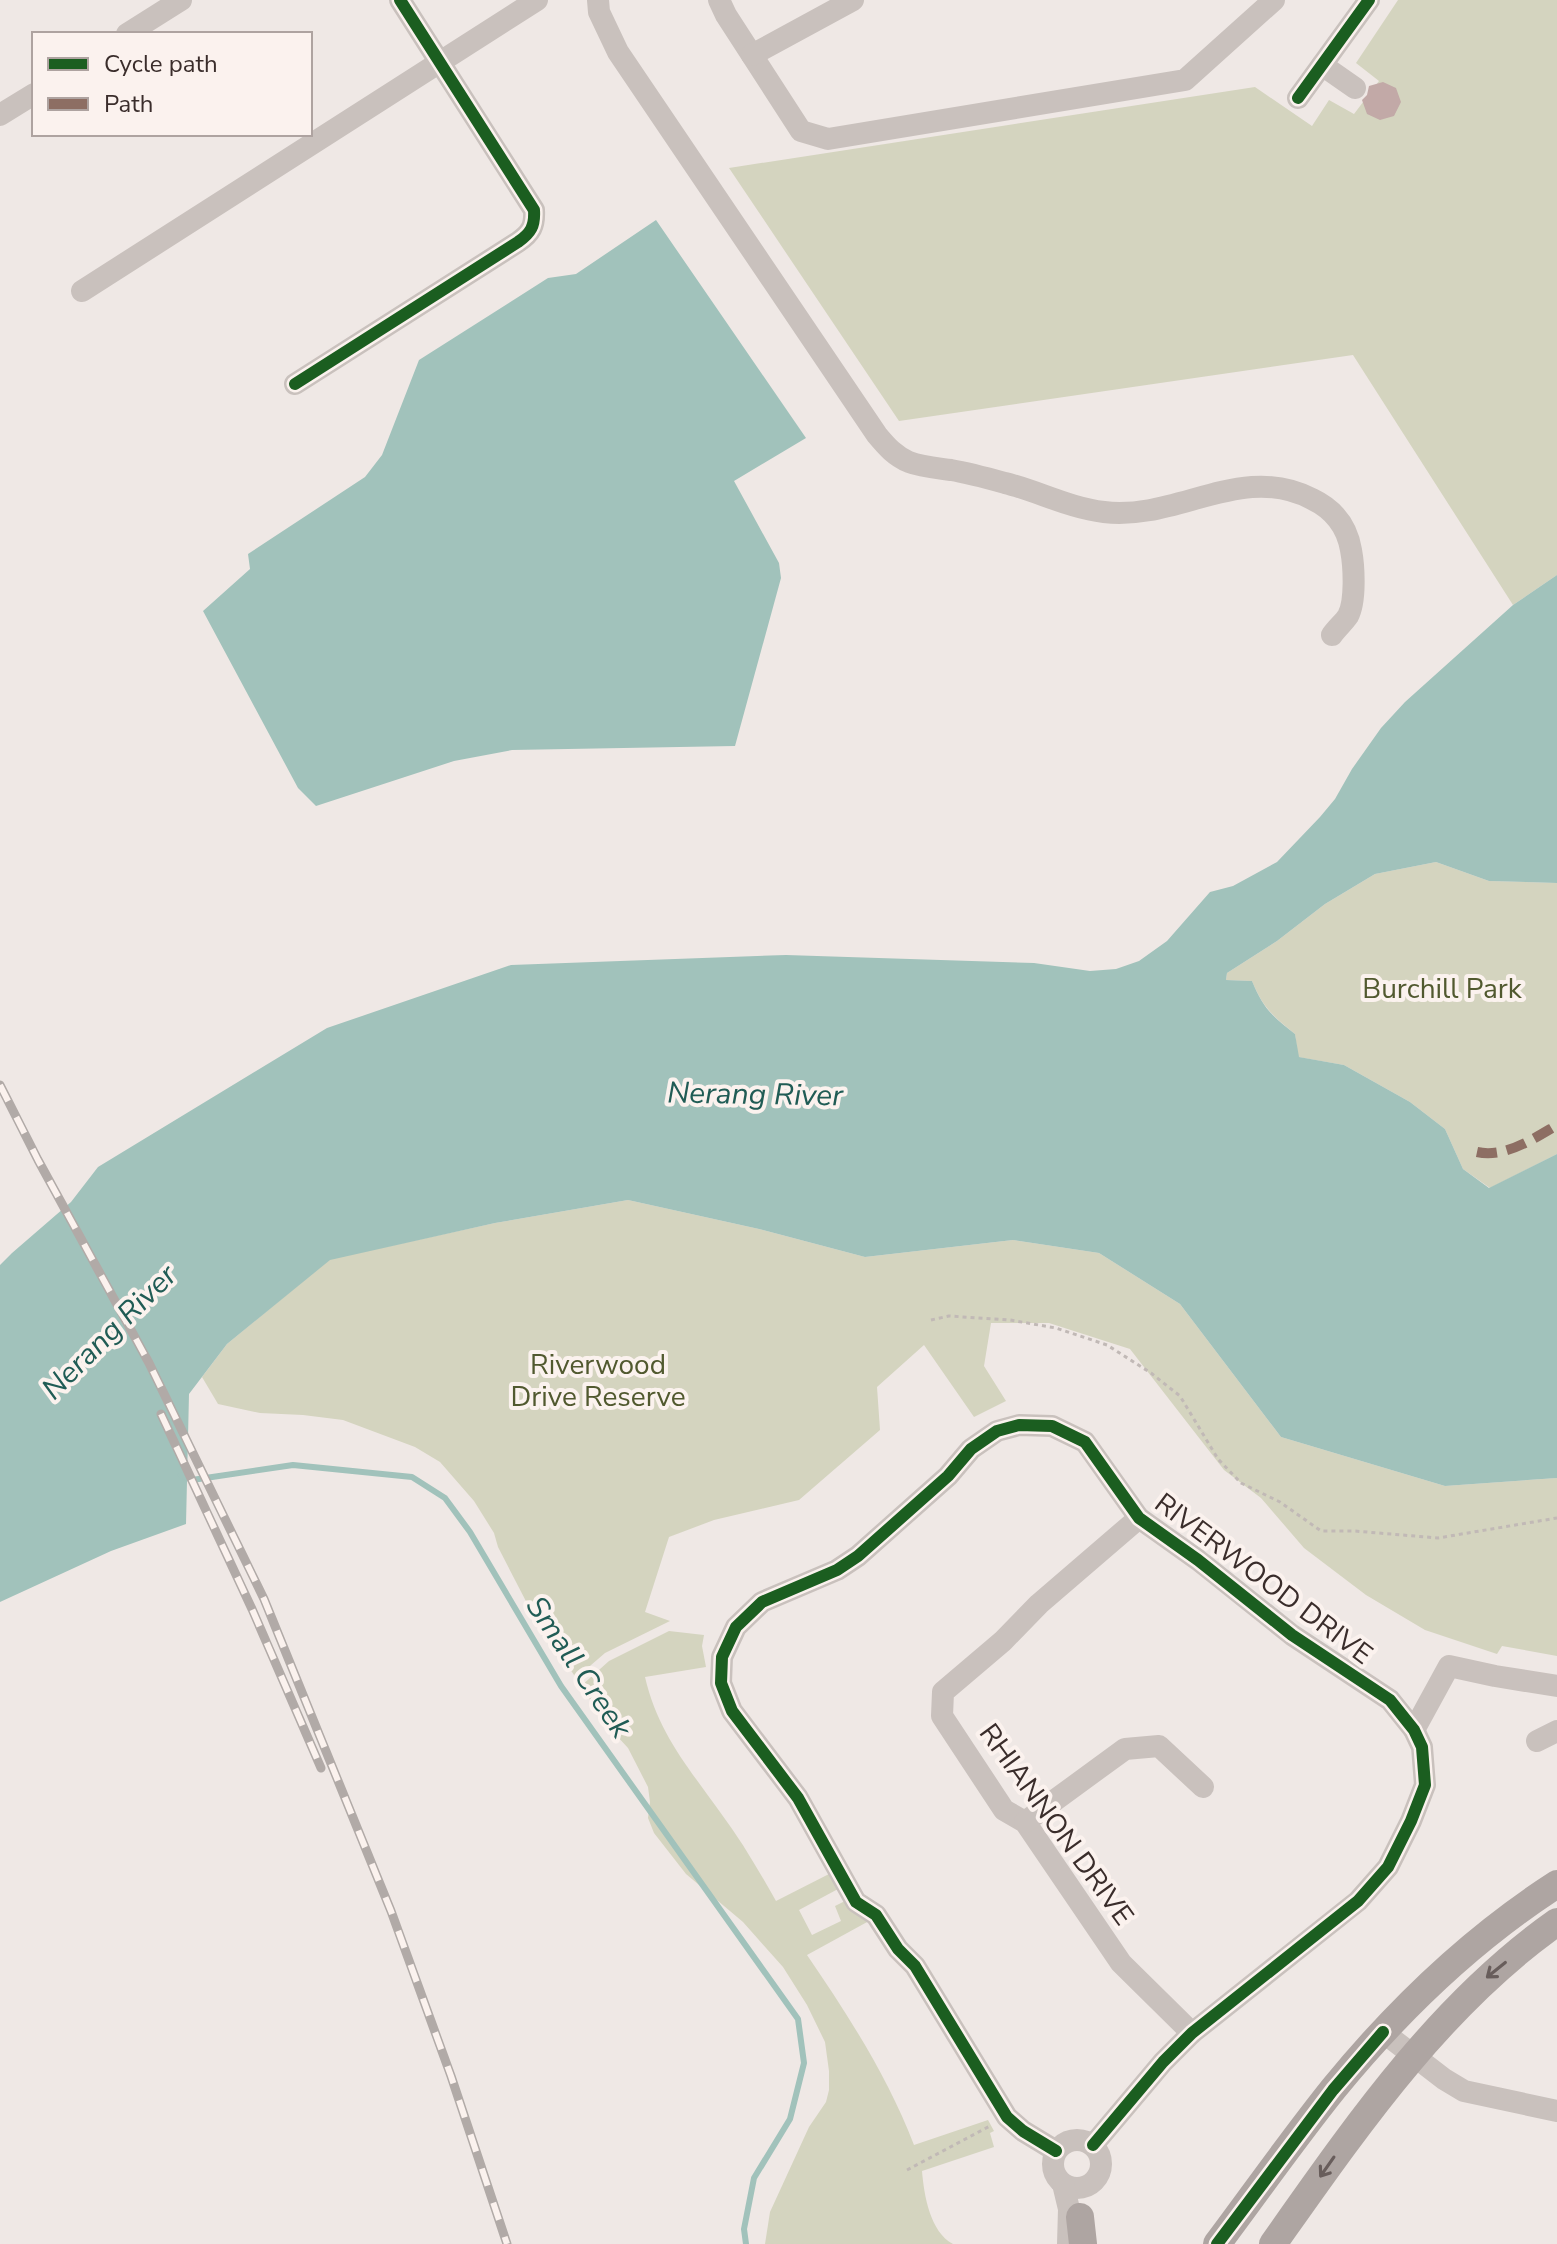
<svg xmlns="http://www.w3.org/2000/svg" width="1557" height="2244" viewBox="0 0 1557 2244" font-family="'Nunito Sans',sans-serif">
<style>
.green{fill:#d4d4bf}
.water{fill:#a1c2bb}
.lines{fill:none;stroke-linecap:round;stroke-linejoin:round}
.stream{stroke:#a1c2bb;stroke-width:6}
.building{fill:#c2a9a7}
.path{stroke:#c1b9b6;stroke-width:3;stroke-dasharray:4 4;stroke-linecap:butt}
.minor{stroke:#c9c1bd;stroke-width:22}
.major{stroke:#aea5a2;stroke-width:28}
.rail-casing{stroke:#b1aaa7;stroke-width:9}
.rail{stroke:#fbf2ee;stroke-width:6;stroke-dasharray:18;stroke-linecap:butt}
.quiet{stroke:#8d6e63;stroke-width:10;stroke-dasharray:20 10;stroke-linecap:butt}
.cycleway-casing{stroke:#fbf2ee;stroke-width:17}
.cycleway{stroke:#1b5e20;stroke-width:12}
.oneway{stroke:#685d5b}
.labels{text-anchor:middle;stroke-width:8;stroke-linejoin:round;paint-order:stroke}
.park-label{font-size:28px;fill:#51592f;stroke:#fbf2ee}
.street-label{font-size:28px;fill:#3a2d2b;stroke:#fbf2ee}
.water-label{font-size:30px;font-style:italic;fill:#205c55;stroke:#fbf2ee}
</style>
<rect width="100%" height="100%" fill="#efe8e5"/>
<g class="green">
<polygon points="1398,0 1557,0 1557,575 1513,605 1353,355 899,421 729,168 1255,87 1312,126 1329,100 1354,114 1379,81 1356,63"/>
<path d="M1436,862L1489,881L1557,883V1154L1490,1188L1463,1169L1445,1129L1410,1102L1344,1065L1298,1057L1295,1034C1273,1016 1263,1008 1252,981L1226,980L1227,973L1277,941L1325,904L1375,874Z"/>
<polygon points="628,1200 759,1229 865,1257 1013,1240 1099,1253 1180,1304 1281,1437 1445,1486 1557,1478 1557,1656 1502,1646 1497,1654 1425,1630 1366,1595 1304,1548 1261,1498 1224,1470 1130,1349 1049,1323 991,1323 984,1366 1006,1401 974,1417 924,1345 877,1387 880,1430 799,1500 714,1520 669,1537 645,1612 670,1621 605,1653 576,1678 530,1609 498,1547 494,1533 474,1501 440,1462 415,1447 343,1420 303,1415 260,1413 218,1404 202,1377 227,1344 330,1259 495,1223"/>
<path d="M669,1631L704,1635L702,1646L706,1667L645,1677C658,1733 688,1767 720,1812C741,1840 759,1871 776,1901L829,1874L838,1889L799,1910L812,1935L841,1921L835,1906L845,1901L869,1921L807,1955C848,2015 888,2077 914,2145L988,2120L994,2131L990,2133L994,2147L922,2171C924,2195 930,2232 953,2244H765L770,2212L809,2127L826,2102L829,2090V2071L825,2042L807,2005L783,1967L743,1922L686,1874L654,1833L648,1818L650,1802L648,1787L628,1748L606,1724L581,1686L609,1661Z"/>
</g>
<g class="water">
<polygon points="656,220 806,438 734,481 779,563 781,578 735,746 512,750 454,761 316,806 298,788 203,611 250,569 248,554 365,477 382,455 419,360 548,278 576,274"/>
<path d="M1557,575V883L1489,881L1436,862L1375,874L1325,904L1277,941L1227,973L1226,980L1252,981C1263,1008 1272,1016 1295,1034L1299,1057L1344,1065L1410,1102L1445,1129L1463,1169L1489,1188L1557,1154V1478L1445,1486L1281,1437L1180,1304L1099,1253L1013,1240L865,1257L759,1229L628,1200L495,1223L330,1260L227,1344L189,1394L186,1524L111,1551L0,1602V1265L12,1253L71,1202L98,1167L327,1028L511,965L786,955L1034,963L1090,971L1116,969L1139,961L1167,941L1210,892L1233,886L1277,862L1320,817L1335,799L1352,769L1381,728L1405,702L1513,605Z"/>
</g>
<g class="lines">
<polyline class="stream" points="181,1475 192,1480 293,1465 412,1477 445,1498 470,1532 561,1686 798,2019 804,2063 790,2119 754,2178 744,2229 746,2244"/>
</g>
<polygon class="building" points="1383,82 1396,88 1401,102 1394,116 1380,120 1367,114 1362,100 1367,95 1369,86"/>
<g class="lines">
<g class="path">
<polyline points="931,1320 949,1316 1010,1320 1056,1328 1107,1345 1151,1373 1180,1396 1218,1459 1241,1483 1280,1502 1321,1531 1354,1531 1438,1538 1557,1518"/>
<polyline points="907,2170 990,2126"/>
</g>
<g class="minor">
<path d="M598,0L599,12L618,52L877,435C887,447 895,456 909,462C922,467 937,468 951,470C969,473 987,478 1005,483C1038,491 1069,508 1104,512C1177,521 1242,462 1312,499C1333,509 1347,526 1351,550C1354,566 1356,601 1348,616C1344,622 1337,628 1332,635"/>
<polyline points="719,0 726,15 801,131 828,139 1185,80 1274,0"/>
<polyline points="127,34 181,0"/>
<polyline points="752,55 853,0"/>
<polyline points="1322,65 1355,88"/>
<polyline points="1298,98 1369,0"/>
<polyline points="0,115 34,94"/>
<polyline points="82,291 537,0"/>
<path d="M295,384L518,242C531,233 535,226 534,210L400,0"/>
<polyline points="1139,1518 1039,1604 1003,1641 943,1692 942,1716 1004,1810 1025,1822 1121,1963 1192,2033"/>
<polyline points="1414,1730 1449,1666 1495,1676 1557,1686"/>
<polyline points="1537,1741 1557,1731"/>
<polyline points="1025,1822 1125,1749 1159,1746 1203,1787"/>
<polyline points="1383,2032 1444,2079 1464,2091 1557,2111"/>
<circle cx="1077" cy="2164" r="24"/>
<polyline points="1056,2151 1023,2131 1007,2117 915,1966 898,1949 876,1915 856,1902 798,1798 732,1711 721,1683 722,1657 736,1627 762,1602 837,1570 858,1556 948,1476 971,1449 997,1431 1019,1425 1052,1426 1085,1442 1139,1518 1198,1560 1292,1635 1390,1700 1414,1730 1422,1747 1425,1785 1411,1821 1388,1867 1358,1901 1192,2033 1163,2062 1093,2145"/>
<polyline points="1063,2184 1069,2209 1068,2244"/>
</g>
<g class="major">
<polyline points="1080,2217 1083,2244"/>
<path d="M1217,2244C1256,2192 1293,2139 1334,2088C1397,2011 1473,1938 1557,1884"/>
<path d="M1273,2244C1355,2128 1439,2005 1557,1922"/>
</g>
<g class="rail-casing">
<g id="rail">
<polyline points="0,1085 38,1160 149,1363 264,1599 391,1911 451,2076 507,2244"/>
<polyline points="161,1414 252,1609 321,1768"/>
</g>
</g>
<use href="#rail" class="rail"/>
<path class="quiet" d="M1477,1152C1505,1158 1533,1139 1557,1125"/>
<g class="cycleway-casing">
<g id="cycleway">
<polyline points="1298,98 1369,0"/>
<path d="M295,384L518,242C531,233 535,226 534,210L400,0"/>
<polyline points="1056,2151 1023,2131 1007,2117 915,1966 898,1949 876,1915 856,1902 798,1798 732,1711 721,1683 722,1657 736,1627 762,1602 837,1570 858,1556 948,1476 971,1449 997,1431 1019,1425 1052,1426 1085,1442 1139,1518 1198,1560 1292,1635 1390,1700 1414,1730 1422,1747 1425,1785 1411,1821 1388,1867 1358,1901 1192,2033 1163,2062 1093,2145"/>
<polyline points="1217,2244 1333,2090 1383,2032"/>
</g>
</g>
<use href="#cycleway" class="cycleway"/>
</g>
<defs><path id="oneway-shaft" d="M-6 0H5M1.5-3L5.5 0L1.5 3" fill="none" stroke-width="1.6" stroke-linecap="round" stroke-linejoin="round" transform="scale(2)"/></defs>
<g class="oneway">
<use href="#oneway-shaft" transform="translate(1496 1970) rotate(141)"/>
<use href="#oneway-shaft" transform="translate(1327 2167) rotate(125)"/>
</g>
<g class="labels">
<g class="park-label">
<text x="1442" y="998">Burchill Park</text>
<text x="598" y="1374">Riverwood<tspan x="598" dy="32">Drive Reserve</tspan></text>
</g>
<g class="street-label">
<text transform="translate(1264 1578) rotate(37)" y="10">RIVERWOOD DRIVE</text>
<text transform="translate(1057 1824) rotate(54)" y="10">RHIANNON DRIVE</text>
</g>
<g class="water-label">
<text transform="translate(755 1094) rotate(1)" y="10">Nerang River</text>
<text transform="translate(109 1332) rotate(-45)" y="10">Nerang River</text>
<text transform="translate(579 1667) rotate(56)" y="10">Small Creek</text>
</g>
</g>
<rect x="32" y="32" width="280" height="104" fill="#fbf2ee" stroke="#aea3a0" stroke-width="2"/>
<rect x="48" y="58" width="40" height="12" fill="#1b5e20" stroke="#aea3a0" stroke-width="2"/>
<text x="104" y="72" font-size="24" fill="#3a2d2b">Cycle path</text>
<rect x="48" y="98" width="40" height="12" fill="#8d6e63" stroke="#aea3a0" stroke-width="2"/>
<text x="104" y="112" font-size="24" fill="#3a2d2b">Path</text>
</svg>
